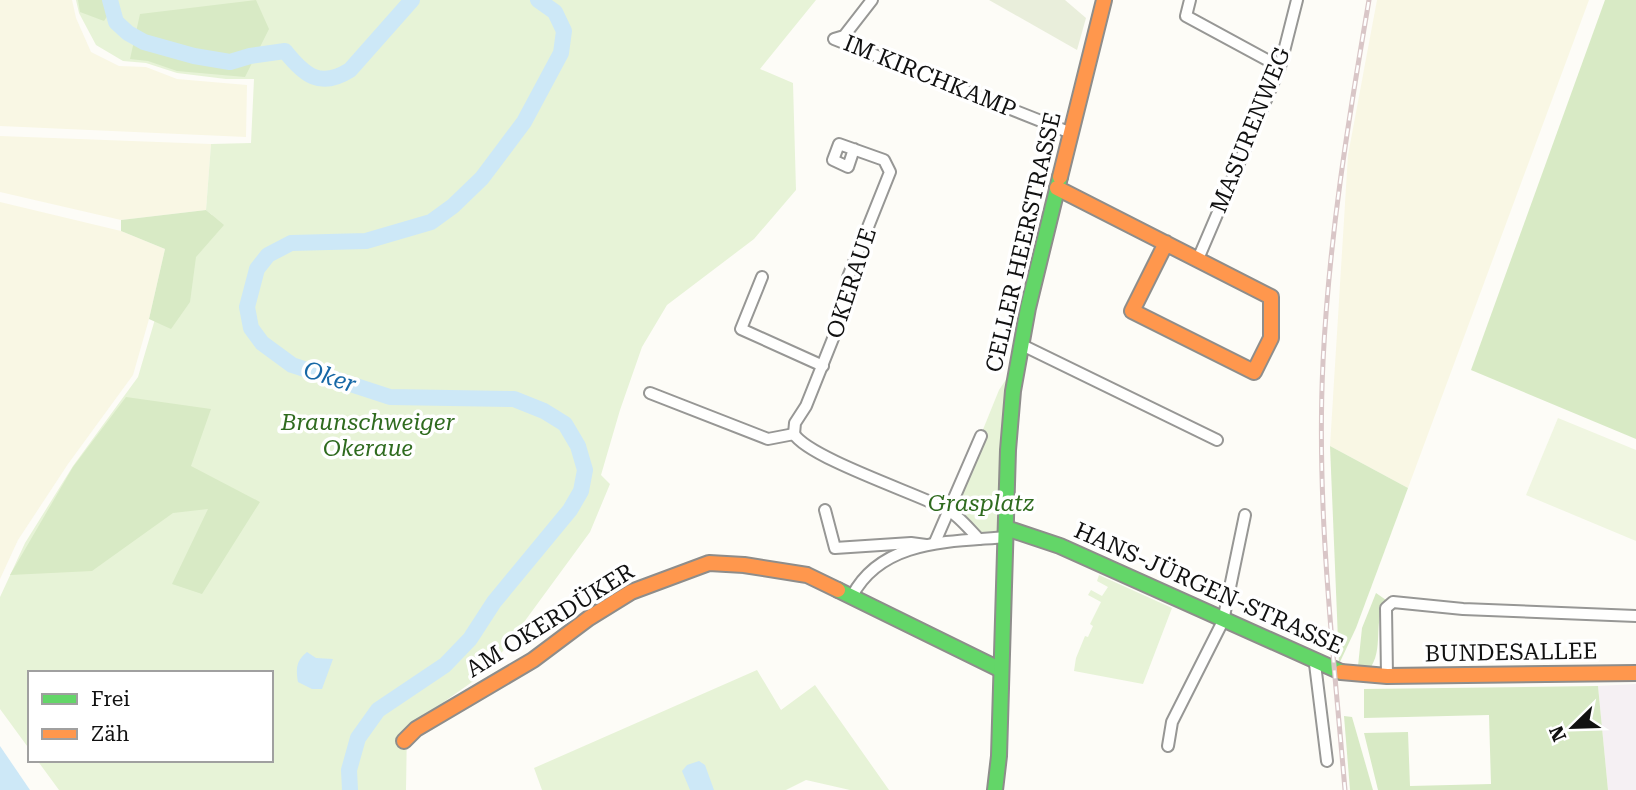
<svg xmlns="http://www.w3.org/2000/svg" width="1636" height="790" viewBox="0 0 1636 790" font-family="'Roboto Serif',serif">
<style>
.industrial{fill:#f5f0f3}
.farmland{fill:#f9f7e4}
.green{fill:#e7f3d7}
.forest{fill:#d8eac5}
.cemetery{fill:#e9eedb}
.pitch{fill:#f0f6e1}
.water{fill:#cde8f7}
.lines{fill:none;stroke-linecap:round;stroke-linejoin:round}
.river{stroke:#cde8f7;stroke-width:16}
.street-casing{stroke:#979795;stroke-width:14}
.fast-casing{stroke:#8e8d8b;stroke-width:18}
.slow-casing{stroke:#8e8d8b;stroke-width:18}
.street{stroke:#fffffe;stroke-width:10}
.fast{stroke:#63d668;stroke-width:14}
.slow{stroke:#ff974d;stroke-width:14}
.rail-casing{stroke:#d9c6c7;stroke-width:5}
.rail{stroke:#fff;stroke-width:2.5;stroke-dasharray:8;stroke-linecap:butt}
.labels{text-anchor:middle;stroke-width:7;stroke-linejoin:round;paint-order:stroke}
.street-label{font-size:23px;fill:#111;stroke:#fff}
.park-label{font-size:23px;font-style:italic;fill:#2f6b1f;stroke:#fff}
.water-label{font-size:24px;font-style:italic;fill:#1768a6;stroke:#fff}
</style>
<rect width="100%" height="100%" fill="#fdfcf7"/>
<polygon class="industrial" points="1636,684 1636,790 1608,790 1598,686"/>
<g class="farmland">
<polygon points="0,0 72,0 76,18 91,52 119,66 146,67 177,79 247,85 246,137 0,126"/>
<polygon points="1377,0 1589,0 1408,488 1330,446 1348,155"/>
<polygon points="0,136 211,144 206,210 121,220 0,192"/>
<polygon points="0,202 121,231 165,249 149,319 133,375 68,464 18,540 0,579"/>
</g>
<g class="green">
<polygon points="76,0 816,0 760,69 793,83 796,190 754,239 667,305 642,347 620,410 601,475 610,484 590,532 489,670 407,728 406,790 59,790 37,760 271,760 271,673 30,673 30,750 0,709 0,597 25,543 73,466 138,377 176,248 212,215 206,210 211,144 251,143 254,79 226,79 177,73 146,63 123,61 96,45 79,13"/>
<polygon points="1017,363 1006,537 979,539 950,511 999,390"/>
<polygon points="1099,575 1172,608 1143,684 1074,671 1076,658 1085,636 1088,637 1093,626 1090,624 1101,602 1088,595 1091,590 1102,596 1108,587 1097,581"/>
<polygon points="757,670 781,710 815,685 889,790 850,790 806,780 786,790 542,790 534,768"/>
</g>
<g class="forest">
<polygon points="78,0 118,0 104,21 80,12"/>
<polygon points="256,0 269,29 245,77 177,71 148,61 130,59 140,14"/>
<polygon points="1605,0 1636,0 1636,439 1471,370"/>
<polygon points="206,210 224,225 196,257 190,302 171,329 149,319 165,249 121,231 121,220"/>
<polygon points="126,397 211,409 191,466 260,502 202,594 172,584 208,509 173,513 92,571 10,575 73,467"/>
<polygon points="1330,446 1408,488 1356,628 1339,664"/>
<path d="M1376,593L1386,600C1372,622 1385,649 1369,670L1358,666L1362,628Z"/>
<polygon points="1598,686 1608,790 1378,790 1364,733 1408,732 1410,786 1491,784 1489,715 1364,718 1364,689"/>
<polygon points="1344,716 1352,717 1373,790 1350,790"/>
</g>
<polygon class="cemetery" points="989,0 1065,0 1086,18 1077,50"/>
<polygon class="pitch" points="1558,418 1636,450 1636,541 1526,495"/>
<g class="water">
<path d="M307,652L316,658L333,659L322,689H312L298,682C296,668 296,661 307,652Z"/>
<polygon points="0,746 30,790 0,790"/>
<polygon points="699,761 705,765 714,790 690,790 682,771 687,765"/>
</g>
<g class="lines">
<g class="river">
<path d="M110,0L116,22L128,33L144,42L194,56L230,62L250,56L285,51C304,75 320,89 350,70L412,0"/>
<polyline points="350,790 349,770 358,738 378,710 445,665 470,639 494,602 570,510 581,491 585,470 578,446 565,424 544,411 514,399 390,397 292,365 262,343 251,328 247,307 257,269 268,255 291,243 366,241 431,222 453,206 482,178 524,122 561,53 564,31 555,12 538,0"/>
</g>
<g class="street-casing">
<g id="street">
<polyline points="872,0 844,36 834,39 1071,133"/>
<polyline points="1190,0 1186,16 1280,67"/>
<polyline points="1198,259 1280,67 1297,0"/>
<polyline points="762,277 741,329 823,366"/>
<polyline points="1020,344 1217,440"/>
<path d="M650,393L768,439L794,434C809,458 918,494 948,510C959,516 970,530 979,539"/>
<polyline points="794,434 795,423 806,406 838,326 848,277 890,172 884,160 839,144 833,160 848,167 854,149"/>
<polyline points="825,510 835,548 911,543 926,545"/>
<polyline points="935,542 981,436"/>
<path d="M852,596C882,539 950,542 1006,537"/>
<polyline points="1315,664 1327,761"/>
<polyline points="1387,676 1386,608 1393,602 1463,609 1636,616"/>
<polyline points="1168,746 1172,722 1223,621 1245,515"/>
</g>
</g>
<g class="fast-casing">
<g id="fast">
<polyline points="1006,528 1060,546 1341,672"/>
<polyline points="838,590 1001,670"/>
<polyline points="995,790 999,756 1008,450 1013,391 1028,308 1060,177"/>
</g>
</g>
<g class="slow-casing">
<g id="slow">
<polyline points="1060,177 1104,0"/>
<polyline points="1057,188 1271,297 1271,338 1254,372 1132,311 1166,243"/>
<polyline points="1341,672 1387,676 1636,673"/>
<polyline points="404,741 416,729 533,660 589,618 631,592 709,563 744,565 807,575 838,590"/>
</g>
</g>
<use href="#street" class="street"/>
<use href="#fast" class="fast"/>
<use href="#slow" class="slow"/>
<g class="rail-casing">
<path id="rail" d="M1345,790C1333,648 1316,505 1323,362C1329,238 1348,122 1369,0"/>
</g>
<use href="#rail" class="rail"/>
</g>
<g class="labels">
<g class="street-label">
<text transform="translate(930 76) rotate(22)" y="8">IM KIRCHKAMP</text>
<text transform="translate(1250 130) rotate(-68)" y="8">MASURENWEG</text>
<text transform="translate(1023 242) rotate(-77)" y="8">CELLER HEERSTRASSE</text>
<text transform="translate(851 283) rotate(-72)" y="8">OKERAUE</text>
<text transform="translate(1209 588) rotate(24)" y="8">HANS-JÜRGEN-STRASSE</text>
<text transform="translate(550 620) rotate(-32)" y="8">AM OKERDÜKER</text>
<text transform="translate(1511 652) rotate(-1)" y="8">BUNDESALLEE</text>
</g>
<g class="park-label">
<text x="368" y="430">Braunschweiger<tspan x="368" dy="26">Okeraue</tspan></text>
<text x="981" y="511">Grasplatz</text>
</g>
<g class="water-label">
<text transform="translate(330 377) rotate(18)" y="8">Oker</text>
</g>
</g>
<rect x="28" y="671" width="245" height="91" fill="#ffffff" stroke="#a0a0a0" stroke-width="2"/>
<rect x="42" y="694" width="35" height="10" fill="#63d668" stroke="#a0a0a0" stroke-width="2"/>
<text x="91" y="706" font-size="21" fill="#111111">Frei</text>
<rect x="42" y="729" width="35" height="10" fill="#ff974d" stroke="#a0a0a0" stroke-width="2"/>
<text x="91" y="741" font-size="21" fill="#111111">Zäh</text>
<g transform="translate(1573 727) rotate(247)" stroke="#ffffff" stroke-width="5" paint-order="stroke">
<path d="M0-5L12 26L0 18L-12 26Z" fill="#111111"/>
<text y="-10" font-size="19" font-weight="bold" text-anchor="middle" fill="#111111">N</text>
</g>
</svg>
